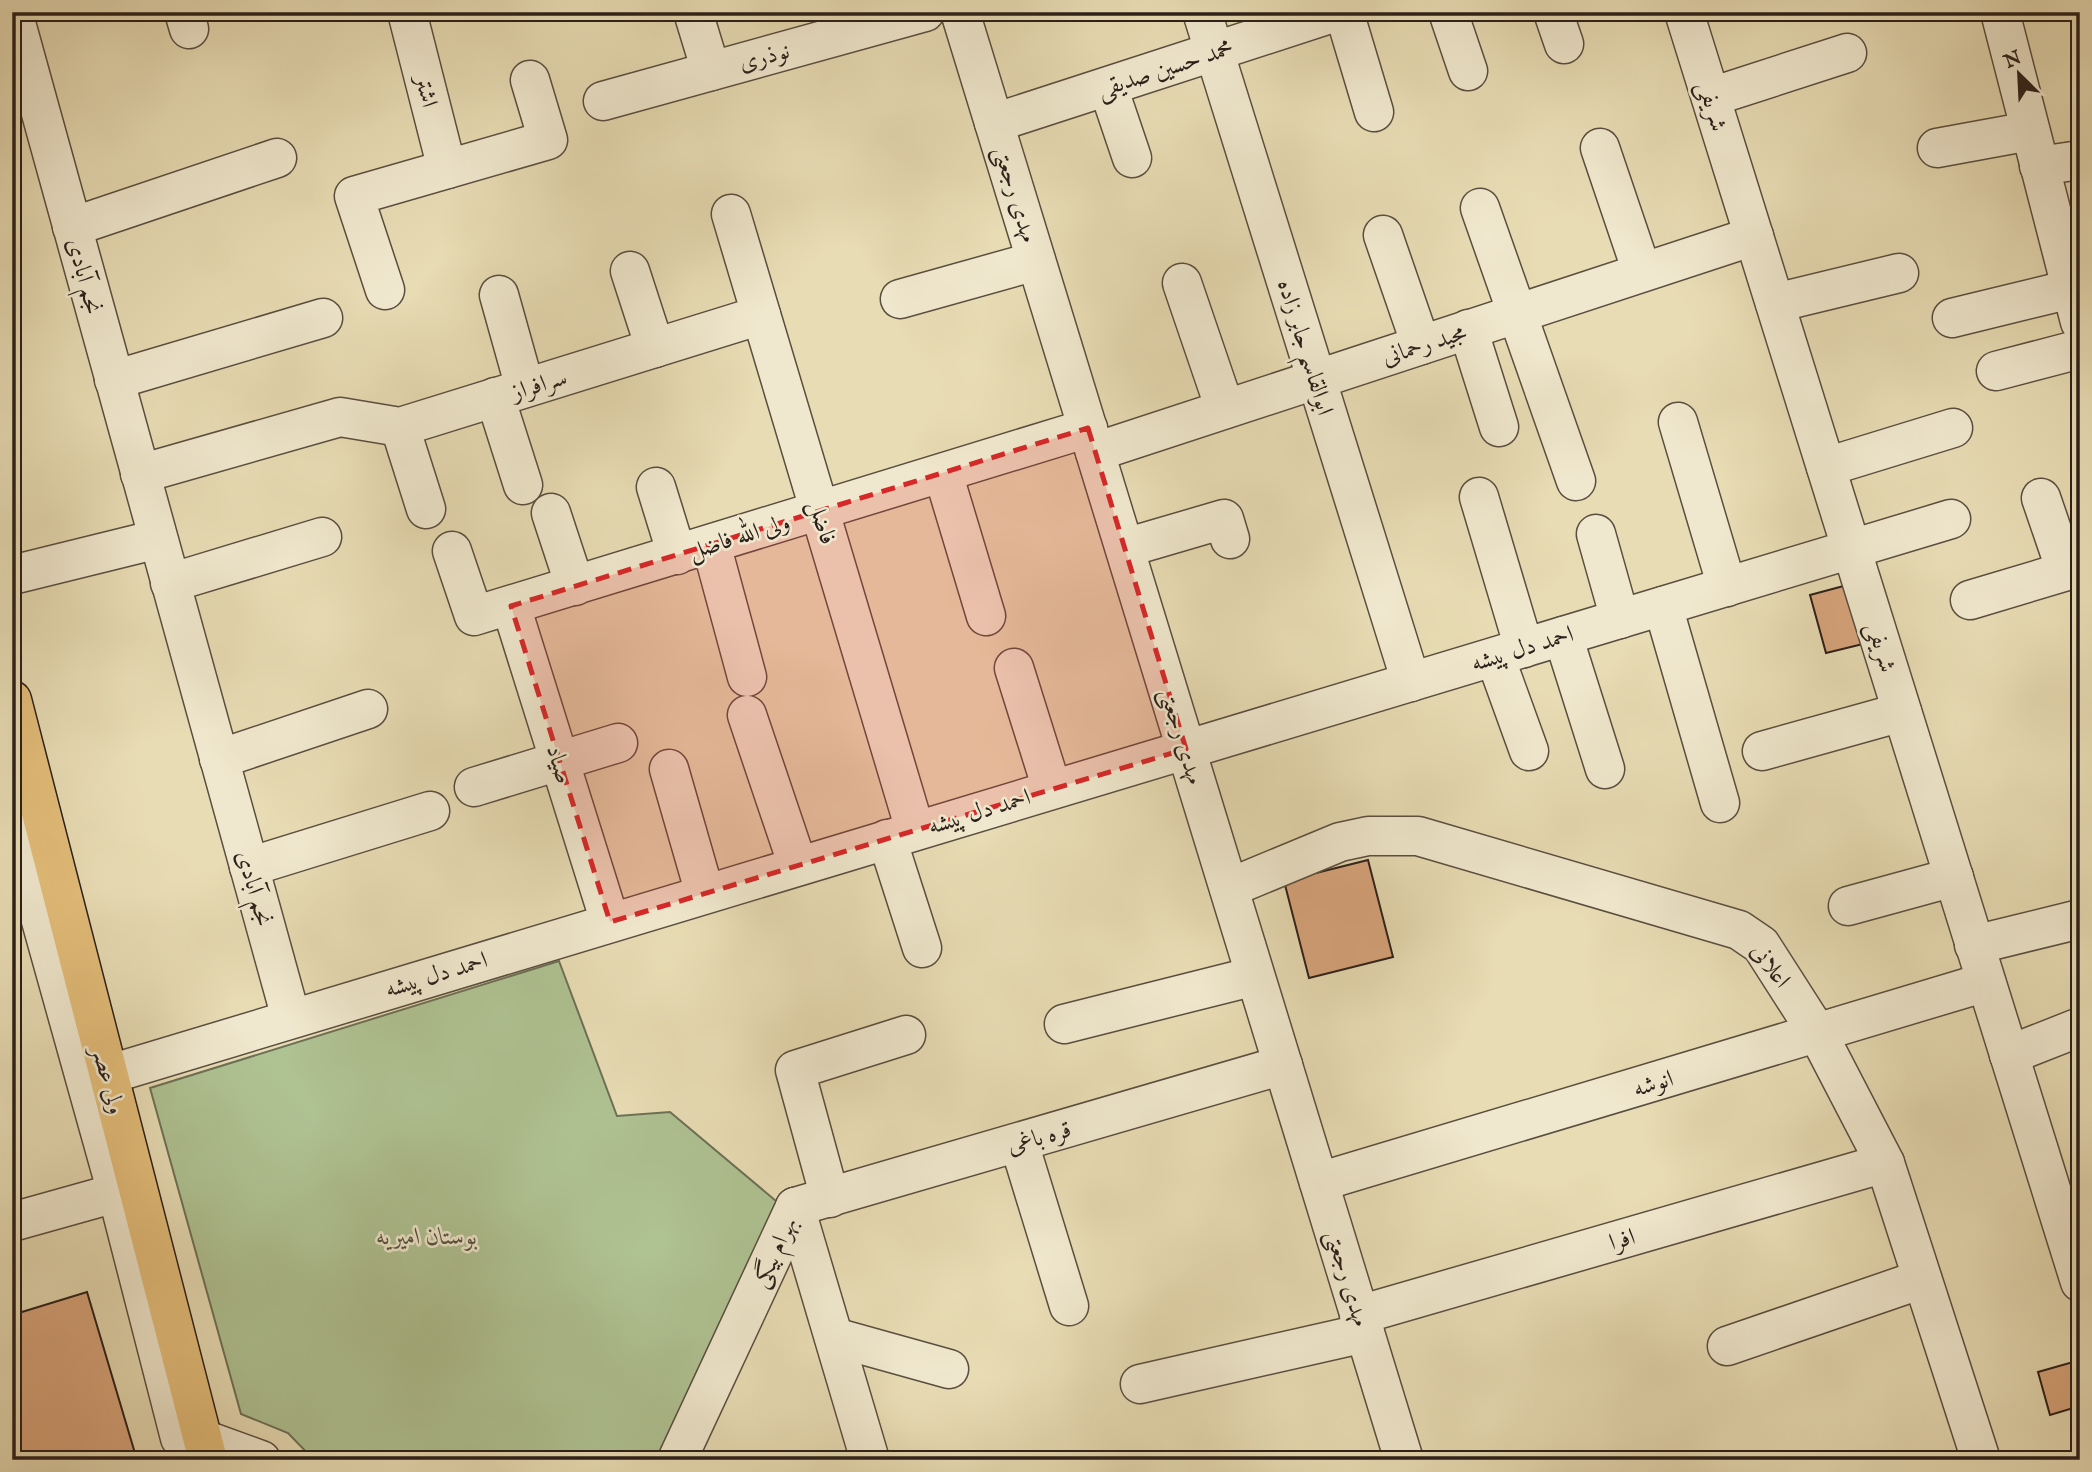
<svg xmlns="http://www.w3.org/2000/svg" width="2092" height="1472" viewBox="0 0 2092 1472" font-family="'IM FELL English',Amiri,serif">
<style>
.green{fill:#afc292;stroke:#6d7056;stroke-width:2}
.building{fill:#d9a57c;stroke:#2b1f1a;stroke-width:2}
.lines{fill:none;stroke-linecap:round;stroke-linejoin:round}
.minor-casing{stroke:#5a4e40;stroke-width:41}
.major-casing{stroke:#2b1f1a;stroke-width:41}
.minor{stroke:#f0e8ce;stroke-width:38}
.major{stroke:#e4be7a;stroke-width:38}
.marked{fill:#d62828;fill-opacity:0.2;stroke:#d62828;stroke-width:5;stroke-dasharray:14 9;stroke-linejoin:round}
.labels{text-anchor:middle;stroke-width:5;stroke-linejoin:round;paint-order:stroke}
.street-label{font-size:24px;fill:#2b1f1a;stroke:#f0e8ce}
.park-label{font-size:24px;font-style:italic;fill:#53503e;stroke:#f0e8ce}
</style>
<rect width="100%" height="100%" fill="#e8dcb4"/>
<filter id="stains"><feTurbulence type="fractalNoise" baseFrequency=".00286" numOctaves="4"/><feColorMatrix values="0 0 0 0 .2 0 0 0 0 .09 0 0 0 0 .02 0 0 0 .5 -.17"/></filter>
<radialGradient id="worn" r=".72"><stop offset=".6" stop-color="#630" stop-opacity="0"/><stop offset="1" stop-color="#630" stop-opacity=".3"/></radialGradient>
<polygon class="green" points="559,961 617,1116 670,1112 788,1211 668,1460 314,1460 288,1433 241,1414 150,1088"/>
<g class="building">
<polygon points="1851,584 1867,643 1826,653 1810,595"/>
<polygon points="1368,860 1393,957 1309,978 1284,881"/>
<polygon points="87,1292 137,1460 12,1460 12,1315"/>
<polygon points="2080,1360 2080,1406 2050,1415 2038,1372"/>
</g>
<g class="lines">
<g class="minor-casing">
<g id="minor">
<polyline points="13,12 291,1018"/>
<polyline points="184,12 189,29"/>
<polyline points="407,12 447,169"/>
<polyline points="693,12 711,71"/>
<polyline points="960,12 1404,1460"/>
<polyline points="1202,12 1411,682"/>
<polyline points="1344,12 1374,112"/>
<polyline points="1448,12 1468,71"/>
<polyline points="1553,12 1564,44"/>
<polyline points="1684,12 2080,1282"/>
<polyline points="2000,12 2080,322"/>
<polyline points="1108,87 1132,158"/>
<polyline points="1711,97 1847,53"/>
<polyline points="603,101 925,12"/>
<polyline points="994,123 1336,12"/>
<polyline points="1600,148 1642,272"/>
<polyline points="1937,148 2030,131"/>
<polyline points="2039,166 2080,160"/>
<polyline points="1480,208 1576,481"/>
<polyline points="731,214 915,830"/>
<polyline points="72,227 277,158"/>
<polyline points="1383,235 1421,345"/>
<polyline points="630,271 655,348"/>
<polyline points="1182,283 1225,409"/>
<polyline points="385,290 354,196 548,140 530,80"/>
<polyline points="499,295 525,388"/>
<polyline points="900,299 1036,261"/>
<polyline points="1775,303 1899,273"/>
<polyline points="1952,318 2071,289"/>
<polyline points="1468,329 1499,427"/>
<polyline points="1996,371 2080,349"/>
<polyline points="114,380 323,318"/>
<polyline points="495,397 523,485"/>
<polyline points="1678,422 1727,587"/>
<polyline points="400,427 426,509"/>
<polyline points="1095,452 1754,236"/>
<polyline points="1826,467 1953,428"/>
<polyline points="943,473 986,616"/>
<polyline points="140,474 340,417 400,427 761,315"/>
<polyline points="656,487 677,555"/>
<polyline points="1479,497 1524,648"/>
<polyline points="2041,498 2066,571"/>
<polyline points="551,513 575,586"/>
<polyline points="1596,534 1620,619"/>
<polyline points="711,544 747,677"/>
<polyline points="1125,548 1224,519 1230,539"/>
<polyline points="452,551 474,616 1088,428"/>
<polyline points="12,575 158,539"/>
<polyline points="170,583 322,537"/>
<polyline points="1970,600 2080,567"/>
<polyline points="511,606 610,922"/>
<polyline points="1663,606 1720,803"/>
<polyline points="1563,636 1605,769"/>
<polyline points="1495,657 1529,751"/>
<polyline points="1014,668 1052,789"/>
<polyline points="747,715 798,866"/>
<polyline points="1762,751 1902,712"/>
<polyline points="219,759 368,709"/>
<polyline points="669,769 705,894"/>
<polyline points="474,787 618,743"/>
<polyline points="12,817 117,1193 180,1438 203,1439 261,1460"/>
<polyline points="887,839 922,948"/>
<polyline points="249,867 430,811"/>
<polyline points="1229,888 1340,842 1368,836 1418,836 1739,930 1761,945 1818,1034 1885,1163 1981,1460"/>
<polyline points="1848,906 1954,877"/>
<polyline points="1974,945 2080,919"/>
<polyline points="1064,1024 1255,976"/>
<polyline points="2009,1055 2080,1027"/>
<polyline points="107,1075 1951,519"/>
<polyline points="1019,1143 1069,1306"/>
<polyline points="1319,1182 1986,982"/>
<polyline points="830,1198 795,1070 906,1035"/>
<polyline points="795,1207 1283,1065"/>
<polyline points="795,1207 870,1460"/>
<polyline points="12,1222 137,1187"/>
<polyline points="1359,1315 1885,1163"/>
<polyline points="834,1337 949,1369"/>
<polyline points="1727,1346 1922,1279"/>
<polyline points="1140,1384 1365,1333"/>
<polyline points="677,1460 795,1207"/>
</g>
</g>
<g class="major-casing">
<polyline id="major" points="12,700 208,1460"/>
</g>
<use href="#minor" class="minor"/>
<use href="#major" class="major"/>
</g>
<path class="marked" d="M1088,428L1186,749L610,922L511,606Z"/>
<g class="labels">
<g class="street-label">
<text transform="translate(764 56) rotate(-15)" y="8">نوذری</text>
<text transform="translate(1165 68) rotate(-18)" y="8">محمد حسین صدیقی</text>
<text transform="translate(427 91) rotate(76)" y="8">اشتر</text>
<text transform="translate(1713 106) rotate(73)" y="8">شریفی</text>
<text transform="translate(1016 194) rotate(73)" y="8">مهدی رجعتی</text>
<text transform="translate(85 276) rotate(75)" y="8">نجم آبادی</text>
<text transform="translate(1424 344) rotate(-18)" y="8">مجید رحمانی</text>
<text transform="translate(1306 347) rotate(73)" y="8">ابوالقاسم جابر زاده</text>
<text transform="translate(539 384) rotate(-17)" y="8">سرافراز</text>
<text transform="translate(823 522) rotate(73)" y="8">فاضل</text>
<text transform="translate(739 536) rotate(-17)" y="8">ولی الله فاضل</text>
<text transform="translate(1882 647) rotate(73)" y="8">شریفی</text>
<text transform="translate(1522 648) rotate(-17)" y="8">احمد دل پیشه</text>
<text transform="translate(1182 736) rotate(73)" y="8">مهدی رجعتی</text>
<text transform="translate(560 764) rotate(73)" y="8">صیاد</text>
<text transform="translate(979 811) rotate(-17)" y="8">احمد دل پیشه</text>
<text transform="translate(255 888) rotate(74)" y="8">نجم آبادی</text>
<text transform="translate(1771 965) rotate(53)" y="8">اعلانی</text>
<text transform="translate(436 974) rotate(-17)" y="8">احمد دل پیشه</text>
<text transform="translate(109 1080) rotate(75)" y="8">ولی عصر</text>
<text transform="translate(1653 1083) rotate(-17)" y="8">انوشه</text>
<text transform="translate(1039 1137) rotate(-16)" y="8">قره باغی</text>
<text transform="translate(1622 1239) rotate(-16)" y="8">افرا</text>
<text transform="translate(774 1252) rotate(-65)" y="8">بهرام بیگی</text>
<text transform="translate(1348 1278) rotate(73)" y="8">مهدی رجعتی</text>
</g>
<g class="park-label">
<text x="427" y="1244">بوستان امیریه</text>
</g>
</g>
<rect width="2092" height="1472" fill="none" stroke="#e8dcb4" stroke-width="42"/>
<rect x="14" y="14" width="2064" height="1444" fill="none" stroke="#2b1f1a" stroke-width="3.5"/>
<rect x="21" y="21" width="2050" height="1430" fill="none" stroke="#2b1f1a" stroke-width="2"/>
<g transform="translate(2019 74) rotate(336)" stroke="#f0e8ce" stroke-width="5" paint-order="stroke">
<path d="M0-5L12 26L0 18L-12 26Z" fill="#2b1f1a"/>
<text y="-10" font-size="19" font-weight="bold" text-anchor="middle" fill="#2b1f1a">N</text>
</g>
<rect width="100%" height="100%" filter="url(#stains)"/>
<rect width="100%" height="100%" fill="url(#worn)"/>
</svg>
